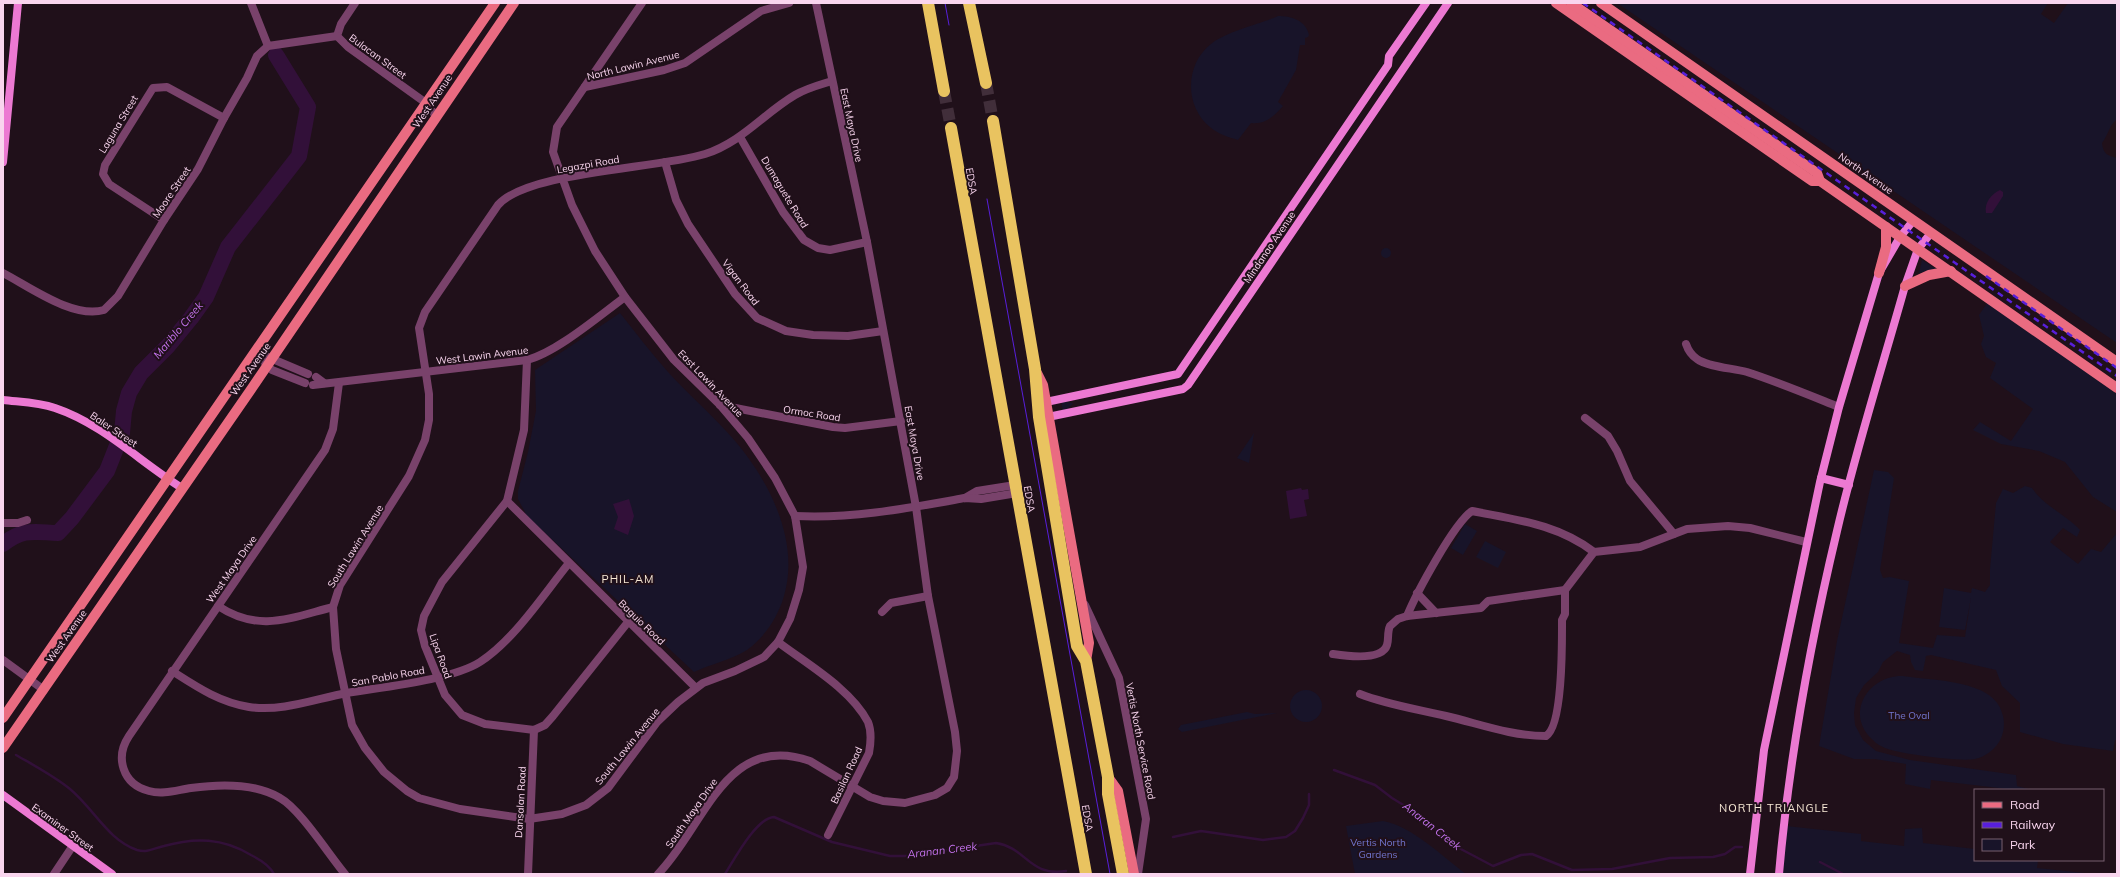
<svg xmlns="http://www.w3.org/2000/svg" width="2120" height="877" viewBox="0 0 2120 877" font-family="Mulish,sans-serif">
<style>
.green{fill:#181429}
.water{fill:#321039}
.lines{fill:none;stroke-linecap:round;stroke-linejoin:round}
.stream{stroke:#321039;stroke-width:2.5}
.river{stroke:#321039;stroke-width:16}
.highway-tunnel{stroke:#412e3a;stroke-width:12;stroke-dasharray:12 6;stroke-linecap:butt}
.street{stroke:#79426b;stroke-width:8}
.secondary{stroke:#ec79d2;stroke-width:8}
.primary{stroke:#ea6b81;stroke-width:10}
.highway{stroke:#e9c360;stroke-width:12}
.tram{stroke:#581fdb;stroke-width:1}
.rail{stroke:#581fdb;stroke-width:2.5;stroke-dasharray:6 5;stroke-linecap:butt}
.labels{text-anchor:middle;stroke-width:4;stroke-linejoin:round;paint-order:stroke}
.street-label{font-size:10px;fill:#f9d5ee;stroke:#20101a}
.park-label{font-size:10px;fill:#7277d1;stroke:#20101a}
.water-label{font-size:11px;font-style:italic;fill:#c271eb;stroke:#20101a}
.neighbourhood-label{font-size:11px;letter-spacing:1px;fill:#f9ead7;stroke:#20101a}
</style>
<rect width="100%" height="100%" fill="#20101a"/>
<g class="green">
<path d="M1617,3H2048L2041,14L2054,23L2068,3H2117V119C2108,127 2109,134 2102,143C2103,154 2108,156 2117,158V343Z"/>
<path d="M1278,16C1291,16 1306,20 1309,35L1308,37L1305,38V45H1300L1296,70L1278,102L1283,106C1274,116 1265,125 1251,123L1238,140C1228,137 1218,134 1210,127C1184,106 1185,64 1211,44C1227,31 1258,25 1278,16Z"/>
<circle cx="1386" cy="253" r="5"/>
<polygon points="1922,260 1936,269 1919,273"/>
<polygon points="1988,302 2117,394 2117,512 2093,497 2065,462 2039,451 2001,444 1973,430 1980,422 2011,441 2033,409 1990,378 1996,363 1986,357 1981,344 1984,336 1979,315"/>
<path d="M620,313C636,333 651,353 668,372C687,393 708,411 727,432C766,474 801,538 784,596C778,617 765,637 747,650C731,660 711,664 694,672L527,516L518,499V491L528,452L536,411L535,370Z"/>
<polygon points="1061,401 1072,403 1073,404 1063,412"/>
<polygon points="1254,433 1249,463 1237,458"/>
<path d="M1874,470L1888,472L1894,478L1880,570L1883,578L1890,577L1909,581L1899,643L1933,648L1937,635L1965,637L1971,597L1965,630L1939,627L1944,588L1971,593L1972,588L1985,592L1990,585V569L1996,503L2003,489L2013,493L2025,486L2032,488C2044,506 2065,514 2080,530L2077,537L2063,528L2050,542L2078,564L2091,549L2101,552L2117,533V740H2115L2113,751L2063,744L2020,732V703L2002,686L1996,670L1931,655L1926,656L1923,671L1915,670L1911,662L1910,655L1897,651L1883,662L1878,672L1864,685L1856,698L1854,713L1855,725L1863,740L1876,751L1910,760L2016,775L2017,786L2032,790H2016L1931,780L1930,789L1905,784L1906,764L1875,759H1854L1819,746L1837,641Z"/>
<polygon points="1465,524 1477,531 1463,555 1451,548"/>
<polygon points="1485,541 1506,552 1498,568 1476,557"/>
<path d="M1903,676C1933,681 1996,679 2003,716C2005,724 2004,734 1999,742C1994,750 1985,757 1975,759C1961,762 1900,754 1885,748C1881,746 1876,744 1873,740C1844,714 1868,675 1903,676Z"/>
<circle cx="1306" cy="706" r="16"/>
<polygon points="1247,712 1255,714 1277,713 1182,732 1178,729 1181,725"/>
<path d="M1383,821C1412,826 1443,857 1466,874H1355L1346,826Z"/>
<polygon points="1786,826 1861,834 1861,841 1904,846 1905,829 1922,828 1923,843 1975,849 1975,860 2038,860 2037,868 2094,874 1783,874"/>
</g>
<g class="water">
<path d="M2000,190L2003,192V196L1992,213H1986C1984,203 1991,194 2000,190Z"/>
<polygon points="1301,488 1302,490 1308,489 1309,499 1304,500 1307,516 1290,519 1286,491"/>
<polygon points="629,499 634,516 628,535 614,529 618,517 613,504"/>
</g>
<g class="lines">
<g class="stream">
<path d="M16,755C35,766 54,776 70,789C94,809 108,840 137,850C148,853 154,848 164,846C195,837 223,838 251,855C259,859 270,866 274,874"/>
<polyline points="1334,770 1375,785 1392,798 1418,814 1457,847 1493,866 1521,855 1532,854 1572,870 1612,869 1670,858 1713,857 1725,854 1735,847 1742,847"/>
<polyline points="1173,837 1201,831 1263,840 1286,837 1295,831 1303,818 1309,805 1309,794"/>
<polyline points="1820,862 1843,874"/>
<path d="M725,874C734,860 756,818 774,817L832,842L890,856H907L996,843C1026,847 1029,877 1066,871"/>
</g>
<path class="river" d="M3,544C24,528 33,532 58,533L72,518L107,471L122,433L124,411L129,393L141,373L168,346L191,318L206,297L228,247L299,156L308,107L276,55"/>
<g class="highway-tunnel">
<polyline points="986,83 993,121"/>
<polyline points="944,91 951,128"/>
</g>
<g class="street">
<polyline points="251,3 268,46"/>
<polyline points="355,3 341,24 337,36 348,47 426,103 436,116"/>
<path d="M642,3L557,127L553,152L572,205L595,251L625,297L674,360L720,405L748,438L775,478L795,516L803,567L799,590L790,619L778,642L764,657L735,671L703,683L678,702L657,722L608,788L586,805L562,814L529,819L460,809L419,798L407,791L384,772L365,748L352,725L336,649L333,607L340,585L409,476L425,440L429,420V394L419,328L425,312L498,205C528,171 657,169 705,154C742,142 763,114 795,95C807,88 819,85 832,81"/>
<polyline points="585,87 664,70 685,63 761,11 789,3"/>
<polyline points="740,137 783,212 804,240 818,248 830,250 867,242"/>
<polyline points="665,162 676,200 688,224 735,294 757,318 786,331 813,335 848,336 883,331"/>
<polyline points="164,220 109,184 103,174 105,165 153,88 167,87 224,118"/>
<path d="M3,273C30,287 73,319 104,310L118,296L164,220L198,169L224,118L247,78L257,56L268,46L337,36"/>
<path d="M1686,344C1688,350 1691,355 1697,359C1708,367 1732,368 1747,372C1778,382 1809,395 1839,407"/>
<polyline points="255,352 272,370 305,383"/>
<polyline points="256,352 308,374"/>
<polyline points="527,360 524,430 507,501 442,582 424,616 421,630 425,646 445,695 462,715 485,724 534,730 545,725 553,716 628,622"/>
<polyline points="316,377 324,383"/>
<path d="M339,383L333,429L325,450L129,736C115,757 122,784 149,791C163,795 177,790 191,788C219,784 255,783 280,798C300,809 329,855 345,874"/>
<path d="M313,385L527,360C557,352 599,316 625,297"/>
<polyline points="720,405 833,427 845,428 901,421"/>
<polyline points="1585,418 1608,436 1617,451 1630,481 1674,534"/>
<polyline points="965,498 977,491 1015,485"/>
<polyline points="507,501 696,688"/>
<path d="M795,516C853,519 909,508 965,498L981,499L1017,493"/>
<polyline points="3,523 18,523 27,520"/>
<polyline points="1417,593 1436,613"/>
<polyline points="1085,605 1119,678 1146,819 1138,874"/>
<path d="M218,606C259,633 290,618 333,607"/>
<polyline points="882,612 891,603 928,596"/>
<path d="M1407,616C1416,594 1454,523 1472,511C1517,520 1557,524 1594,552"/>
<path d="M778,642C807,664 851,689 868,722C872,732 871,742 869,753L828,835"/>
<path d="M1333,654C1346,656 1382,661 1387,645C1389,639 1387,632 1390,626L1398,619L1407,616L1481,608L1488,601L1565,590L1594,552L1640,547L1687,529L1728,526L1750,528L1806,542"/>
<polyline points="3,660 44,690"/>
<path d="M172,671C197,687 219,702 249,707C282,712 315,699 347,693C382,687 452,680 480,662C515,639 543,595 569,563"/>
<path d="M1360,694C1388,705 1417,709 1446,716C1480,724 1511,736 1546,736C1563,726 1562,640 1562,620L1565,614V590"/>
<polyline points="54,874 72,847"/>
<polyline points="528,874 534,730"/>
<path d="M658,874C704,828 725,731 810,761L870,797L883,801L905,803L935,795L947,788L954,777L957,751L955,732L928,596L916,507L867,242L816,3"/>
</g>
<g class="secondary">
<polyline points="3,162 18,3"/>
<path d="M3,400C20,402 38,402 55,408C103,424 140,462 182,488"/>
<polyline points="1046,402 1178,374 1388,65 1389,56 1426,3"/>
<polyline points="1048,417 1183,389 1188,385 1448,3"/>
<polyline points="1821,478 1849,485"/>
<polyline points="3,795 112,874"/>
<polyline points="1750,874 1764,750 1820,482 1839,407 1879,273 1900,237 1913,221"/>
<path d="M1779,874C1789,759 1810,644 1837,531C1856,449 1882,368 1905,286L1918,249L1931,233"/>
</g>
<g class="primary">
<polyline points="1556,3 1812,181 1820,181"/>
<polyline points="1571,3 1817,173 1820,181 2117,388"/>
<polyline points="1601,3 2117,362"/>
<polyline points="1879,273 1886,247 1886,227"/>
<polyline points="1905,286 1929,275 1951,271"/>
<polyline points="1037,373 1043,385 1089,643 1086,661"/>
<path d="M3,718C169,480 331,241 495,3"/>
<polyline points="3,748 252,388 514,3"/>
<polyline points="1108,777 1118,791 1134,874"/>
</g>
<g class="highway">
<polyline points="928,3 944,91"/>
<polyline points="969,3 986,83"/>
<polyline points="993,121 1035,369 1039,417 1077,646 1086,661 1108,777 1108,794 1123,874"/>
<polyline points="951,128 1086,874"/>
</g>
<g class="tram">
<polyline points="945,3 949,25"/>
<polyline points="987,199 1110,874"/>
</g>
<g class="rail">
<polyline points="1583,3 2117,376"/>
<polyline points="1986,276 2117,368"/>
</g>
</g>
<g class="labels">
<g class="street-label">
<text transform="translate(378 56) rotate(36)" y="4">Bulacan Street</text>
<text transform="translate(633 65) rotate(-14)" y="4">North Lawin Avenue</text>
<text transform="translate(432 101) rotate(-56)" y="4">West Avenue</text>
<text transform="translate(118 124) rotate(-59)" y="4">Laguna Street</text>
<text transform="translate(852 125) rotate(78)" y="4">East Maya Drive</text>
<text transform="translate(588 164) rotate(-10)" y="4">Legazpi Road</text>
<text transform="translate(1866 173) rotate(35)" y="4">North Avenue</text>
<text transform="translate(972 181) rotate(80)" y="4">EDSA</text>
<text transform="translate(171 192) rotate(-56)" y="4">Moore Street</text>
<text transform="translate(785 192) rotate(59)" y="4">Dumaguete Road</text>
<text transform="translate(1269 247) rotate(-56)" y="4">Mindanao Avenue</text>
<text transform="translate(741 282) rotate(53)" y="4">Vigan Road</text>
<text transform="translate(482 355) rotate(-7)" y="4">West Lawin Avenue</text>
<text transform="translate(250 369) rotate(-55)" y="4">West Avenue</text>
<text transform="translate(711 383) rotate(46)" y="4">East Lawin Avenue</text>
<text transform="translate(812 413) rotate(9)" y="4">Ormoc Road</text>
<text transform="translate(114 429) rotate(34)" y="4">Baler Street</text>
<text transform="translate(915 443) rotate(80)" y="4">East Maya Drive</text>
<text transform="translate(1030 499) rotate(80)" y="4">EDSA</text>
<text transform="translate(355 546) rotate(-58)" y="4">South Lawin Avenue</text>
<text transform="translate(231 569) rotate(-55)" y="4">West Maya Drive</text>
<text transform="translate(642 622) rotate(44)" y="4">Baguio Road</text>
<text transform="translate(66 636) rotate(-55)" y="4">West Avenue</text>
<text transform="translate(441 656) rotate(70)" y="4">Lipa Road</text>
<text transform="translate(388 676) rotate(-10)" y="4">San Pablo Road</text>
<text transform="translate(1141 741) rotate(79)" y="4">Vertis North Service Road</text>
<text transform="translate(627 746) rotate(-51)" y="4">South Lawin Avenue</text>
<text transform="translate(846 775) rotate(-65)" y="4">Basilan Road</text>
<text transform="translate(520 802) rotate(-87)" y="4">Dansalan Road</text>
<text transform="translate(691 813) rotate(-55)" y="4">South Maya Drive</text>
<text transform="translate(1088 818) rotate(80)" y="4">EDSA</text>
<text transform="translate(63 827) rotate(36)" y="4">Examiner Street</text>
</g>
<g class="park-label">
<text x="1909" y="719">The Oval</text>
<text x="1378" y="846">Vertis North<tspan x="1378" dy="12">Gardens</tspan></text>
</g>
<g class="water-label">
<text transform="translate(178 330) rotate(-50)" y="4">Mariblo Creek</text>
<text transform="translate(1432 826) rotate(38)" y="4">Anaran Creek</text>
<text transform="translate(942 850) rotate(-7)" y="4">Aranan Creek</text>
</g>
<g class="neighbourhood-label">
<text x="628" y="583">PHIL-AM</text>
<text x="1774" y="812">NORTH TRIANGLE</text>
</g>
</g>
<rect width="2120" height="877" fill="none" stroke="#f9d5ee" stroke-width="8"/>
<rect x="1974" y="789" width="130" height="72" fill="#20101a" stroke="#775f6f"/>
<rect x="1982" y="802" width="20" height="6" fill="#ea6b81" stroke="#775f6f"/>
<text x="2010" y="809" font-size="12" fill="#f9d5ee">Road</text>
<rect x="1982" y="822" width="20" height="6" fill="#581fdb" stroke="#775f6f"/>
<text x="2010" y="829" font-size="12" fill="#f9d5ee">Railway</text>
<rect x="1982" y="839" width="20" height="12" fill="#181429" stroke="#775f6f"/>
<text x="2010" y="849" font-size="12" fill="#f9d5ee">Park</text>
</svg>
